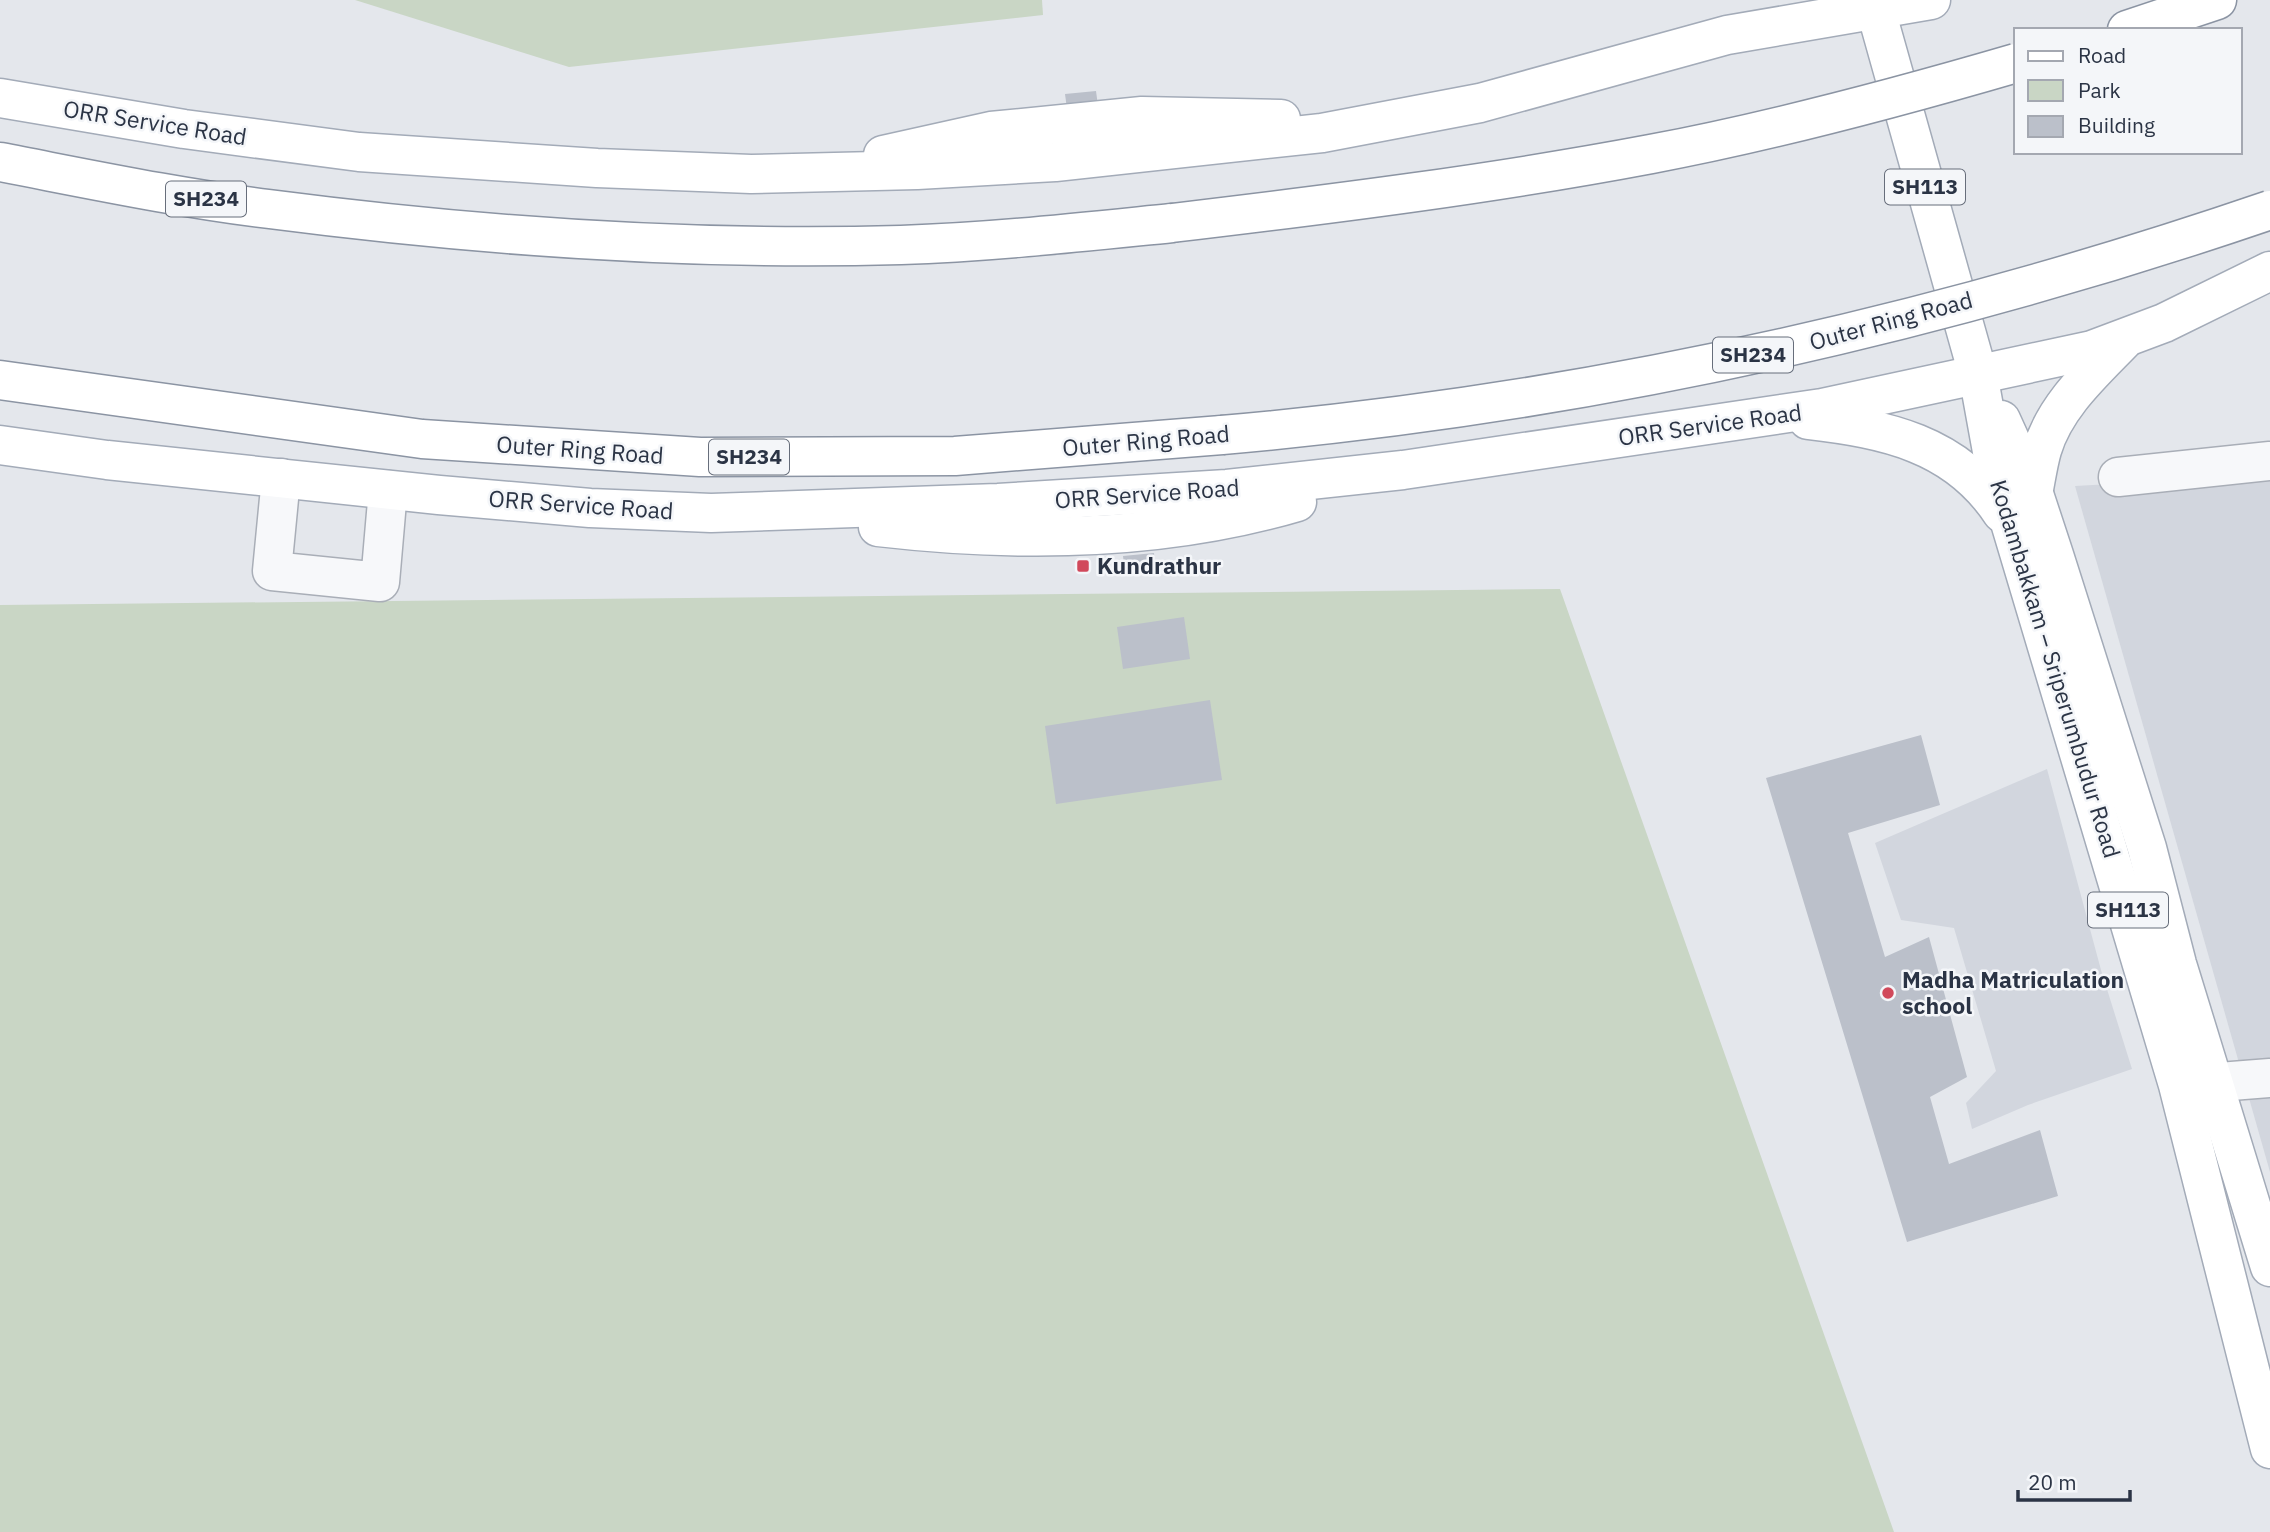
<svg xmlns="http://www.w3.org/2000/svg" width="2270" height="1532" viewBox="0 0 2270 1532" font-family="'IBM Plex Sans',sans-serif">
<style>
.built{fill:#d2d6de}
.green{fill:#c9d6c5}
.building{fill:#bbc0ca}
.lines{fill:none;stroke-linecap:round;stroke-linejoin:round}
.minor-casing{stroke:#a9aeb7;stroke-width:41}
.major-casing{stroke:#a3abb8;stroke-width:41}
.highway-casing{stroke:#8b94a3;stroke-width:41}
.minor{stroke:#f7f8fa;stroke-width:38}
.major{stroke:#fff;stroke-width:38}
.highway{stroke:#fff;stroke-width:38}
.highway-bridge-casing{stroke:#8b94a3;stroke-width:41;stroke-linecap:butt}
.highway-bridge{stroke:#fff;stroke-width:38}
.poi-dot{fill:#d1495b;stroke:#f4f6f9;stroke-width:2.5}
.labels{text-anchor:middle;stroke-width:5;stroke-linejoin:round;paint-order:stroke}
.shield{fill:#f4f6f9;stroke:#676e7b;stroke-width:2}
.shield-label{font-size:21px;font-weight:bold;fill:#2b3445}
.street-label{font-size:23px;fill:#2b3445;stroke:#f4f6f9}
.poi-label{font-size:23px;font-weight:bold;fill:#2b3445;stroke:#f4f6f9;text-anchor:start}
</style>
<rect width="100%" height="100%" fill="#e4e7ec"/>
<g class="built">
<polygon points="2270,475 2270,1172 2075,486"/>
<polygon points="2047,769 2101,970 2132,1069 2028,1105 1972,1129 1966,1103 1996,1071 1954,928 1901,920 1875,843"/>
</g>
<g class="green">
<polygon points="355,0 1042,0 1043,15 569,67"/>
<polygon points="1560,589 1894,1532 0,1532 0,605"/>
</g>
<g class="building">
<polygon points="1096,91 1098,106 1067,109 1065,94"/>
<polygon points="1154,553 1155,568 1125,571 1123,556"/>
<polygon points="1184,617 1190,659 1123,669 1117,627"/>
<polygon points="1210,700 1222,780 1056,804 1045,726"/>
<polygon points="1921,735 1940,805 1848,833 1885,957 1929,937 1967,1077 1930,1097 1949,1164 2040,1130 2058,1196 1907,1242 1766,778"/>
</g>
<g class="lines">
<g class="minor-casing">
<g id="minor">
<polyline points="2118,477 2270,461"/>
<polyline points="281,478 272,571 380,582 388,490"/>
<polyline points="2181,1085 2270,1078"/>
</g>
</g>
<g class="major-casing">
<g id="major">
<polyline points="1873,0 1978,374 1997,479 2178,1085 2270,1449"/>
<polyline points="0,98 184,129 359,152 597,168 751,174 917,170 1055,162 1322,133 1480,103 1727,35 1931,0"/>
<polyline points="883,155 991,131 1142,116 1281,119"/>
<path d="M1808,420C1885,429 1956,443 2002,513"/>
<polyline points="2001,420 2032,488 2054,555 2147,848 2177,964 2270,1267"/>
<polyline points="0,445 107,460 439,495 590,508 711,513 998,503 1227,489 1403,470 1822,408 2092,350 2164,323 2270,271"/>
<path d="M2033,494C2036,479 2038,464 2042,450C2055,406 2092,373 2123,341"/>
<path d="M878,527C1017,543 1162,542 1297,502"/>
</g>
</g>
<g class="highway-casing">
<g id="highway">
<polyline points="2127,30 2217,0"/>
<path d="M0,162C89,179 179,198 269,209C477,236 690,251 901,245C992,242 1082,232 1172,223"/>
<polyline points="0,380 422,439 700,457 955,456 1222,435"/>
</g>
</g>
<use href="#minor" class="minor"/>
<use href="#major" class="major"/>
<use href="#highway" class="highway"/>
<g class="highway-bridge-casing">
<g id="highway-bridge">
<path d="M1172,223C1332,204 1492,184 1651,154C1774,131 1896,98 2016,63"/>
<path d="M1222,435C1579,404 1931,326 2270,210"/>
</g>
</g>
<use href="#highway-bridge" class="highway-bridge"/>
</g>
<g class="poi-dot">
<rect x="1076" y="559" width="14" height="14" rx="3.5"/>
<circle cx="1888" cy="993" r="7"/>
</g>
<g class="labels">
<g class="shield">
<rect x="1885" y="169.5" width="80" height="35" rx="5"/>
<rect x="166" y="181.5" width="80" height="35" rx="5"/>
<rect x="1713" y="337.5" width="80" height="35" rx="5"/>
<rect x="709" y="439.5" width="80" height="35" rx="5"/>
<rect x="2088" y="892.5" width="80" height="35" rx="5"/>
</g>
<g class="shield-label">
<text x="1925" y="194">SH113</text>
<text x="206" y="206">SH234</text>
<text x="1753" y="362">SH234</text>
<text x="749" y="464">SH234</text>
<text x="2128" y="917">SH113</text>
</g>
<g class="street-label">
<text transform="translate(155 123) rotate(9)" y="8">ORR Service Road</text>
<text transform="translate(1891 321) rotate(-15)" y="8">Outer Ring Road</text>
<text transform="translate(1710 425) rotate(-8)" y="8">ORR Service Road</text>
<text transform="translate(1146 441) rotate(-5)" y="8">Outer Ring Road</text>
<text transform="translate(580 450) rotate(4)" y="8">Outer Ring Road</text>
<text transform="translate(1147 494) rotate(-4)" y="8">ORR Service Road</text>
<text transform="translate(581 505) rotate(4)" y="8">ORR Service Road</text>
<text transform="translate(2055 669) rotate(73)" y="8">Kodambakkam – Sriperumbudur Road</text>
</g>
<g class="poi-label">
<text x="1097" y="574">Kundrathur</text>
<text x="1902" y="988">Madha Matriculation<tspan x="1902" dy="26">school</tspan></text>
</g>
</g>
<rect x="2014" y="28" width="228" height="126" fill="#f4f6f9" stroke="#a4a8b1" stroke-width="2"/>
<rect x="2028" y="51" width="35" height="10" fill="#ffffff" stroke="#a4a8b1" stroke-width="2"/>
<text x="2078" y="63" font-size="21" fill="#2b3445">Road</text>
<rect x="2028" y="80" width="35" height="21" fill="#c9d6c5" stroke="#a4a8b1" stroke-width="2"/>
<text x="2078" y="98" font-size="21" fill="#2b3445">Park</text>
<rect x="2028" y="116" width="35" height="21" fill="#bbc0ca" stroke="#a4a8b1" stroke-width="2"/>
<text x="2078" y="133" font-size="21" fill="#2b3445">Building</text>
<path d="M2018 1490v10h112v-10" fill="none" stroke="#2b3445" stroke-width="3.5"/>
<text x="2028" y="1490" font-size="21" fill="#2b3445" stroke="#f4f6f9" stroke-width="5" paint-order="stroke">20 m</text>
</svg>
